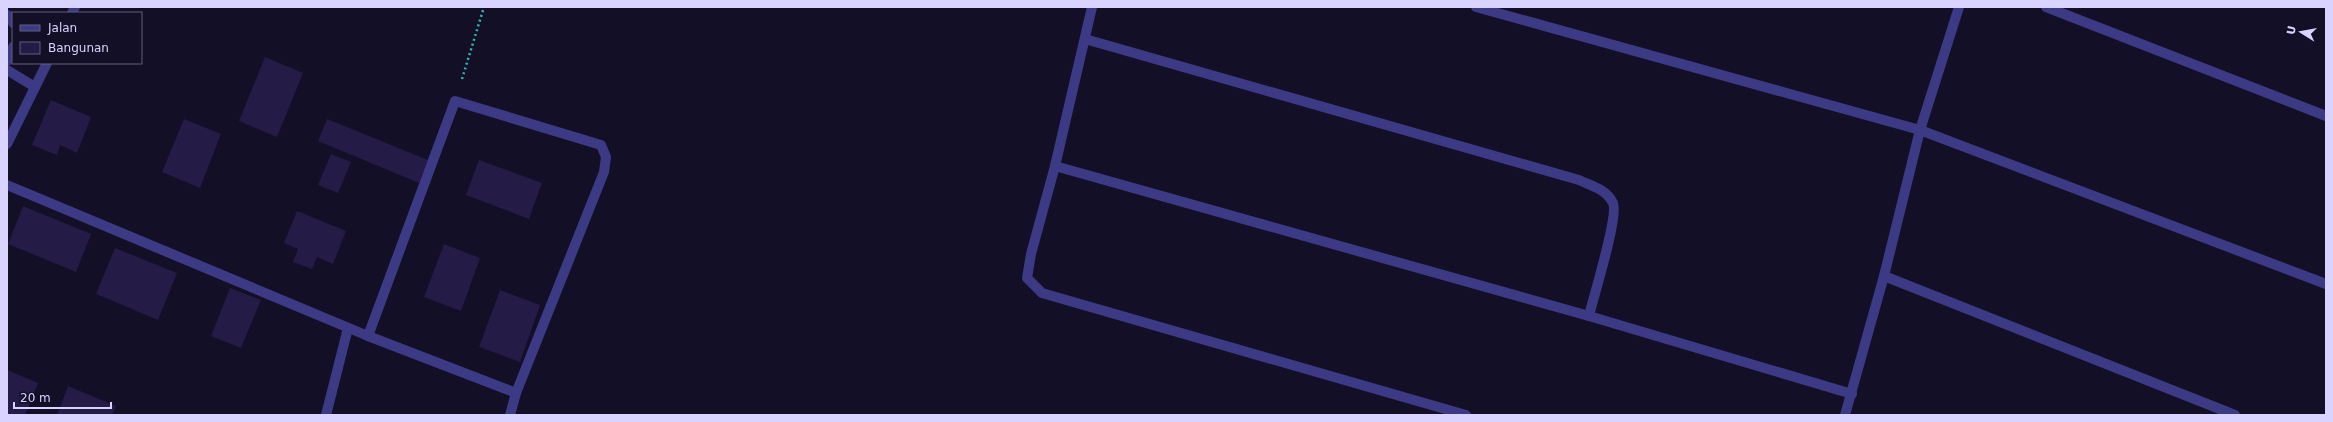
<svg xmlns="http://www.w3.org/2000/svg" width="2333" height="422" viewBox="0 0 2333 422" font-family="'DejaVu Sans',sans-serif">
<style>
.building{fill:#241b47}
.lines{fill:none;stroke-linecap:round;stroke-linejoin:round}
.path{stroke:#2fb8b0;stroke-width:2.5;stroke-dasharray:2 3;stroke-linecap:butt}
.lane{stroke:#3d3a85;stroke-width:10}
.street{stroke:#3d3a85;stroke-width:10}
</style>
<rect width="100%" height="100%" fill="#130f26"/>
<g class="building">
<polygon points="265,57 303,73 277,137 239,121"/>
<polygon points="51,100 91,117 77,153 60,145 57,155 32,145"/>
<polygon points="184,119 221,134 200,188 162,172"/>
<polygon points="327,119 428,160 419,183 318,141"/>
<polygon points="331,154 351,162 338,193 318,185"/>
<polygon points="479,160 542,183 529,219 466,195"/>
<polygon points="23,206 91,234 76,272 8,244"/>
<polygon points="297,211 346,231 333,264 317,257 312,269 293,262 298,249 284,243"/>
<polygon points="444,244 480,258 461,311 424,297"/>
<polygon points="115,248 177,273 158,320 96,294"/>
<polygon points="230,288 261,300 241,348 211,336"/>
<polygon points="500,290 540,305 520,362 479,347"/>
<polygon points="7,370 38,383 25,415 7,415"/>
<polygon points="68,386 116,406 112,415 57,415"/>
</g>
<g class="lines">
<polyline class="path" points="462,79 484,7"/>
<g class="lane">
<polyline points="7,15 11,17 13,23"/>
<polyline points="7,61 13,47"/>
<polyline points="7,70 35,87"/>
</g>
<g class="street">
<polyline points="1092,7 1055,166 1031,254 1027,278 1042,293 1466,415"/>
<polyline points="1476,7 1920,130 2326,284"/>
<polyline points="2046,7 2326,116"/>
<polyline points="72,13 75,7"/>
<path d="M1085,39L1579,180C1592,186 1606,189 1613,203C1619,216 1593,298 1589,316"/>
<polyline points="7,144 47,63"/>
<polyline points="1055,166 1589,316 1852,394"/>
<polyline points="7,185 368,336 516,393 510,415"/>
<polyline points="1884,276 2235,415"/>
<polyline points="368,336 455,101 601,145 606,157 604,172 516,393"/>
<polyline points="326,415 348,328"/>
<polyline points="1845,415 1884,276 1920,130 1959,7"/>
</g>
</g>
<rect width="2333" height="422" fill="none" stroke="#d9d4ff" stroke-width="16"/>
<rect x="12" y="12" width="130" height="52" fill="#130f26" stroke="#625e7d"/>
<rect x="20" y="25" width="20" height="6" fill="#3d3a85" stroke="#625e7d"/>
<text x="48" y="32" font-size="12" fill="#d9d4ff">Jalan</text>
<rect x="20" y="42" width="20" height="12" fill="#241b47" stroke="#625e7d"/>
<text x="48" y="52" font-size="12" fill="#d9d4ff">Bangunan</text>
<g transform="translate(2301 32) rotate(281)" stroke="#130f26" stroke-width="3" paint-order="stroke">
<path d="M0-3L7 15L0 10L-7 15Z" fill="#d9d4ff"/>
<text y="-6" font-size="11" font-weight="bold" text-anchor="middle" fill="#d9d4ff">U</text>
</g>
<path d="M14 402v6h97v-6" fill="none" stroke="#d9d4ff" stroke-width="2"/>
<text x="20" y="402" font-size="12" fill="#d9d4ff" stroke="#130f26" stroke-width="3" paint-order="stroke">20 m</text>
</svg>
